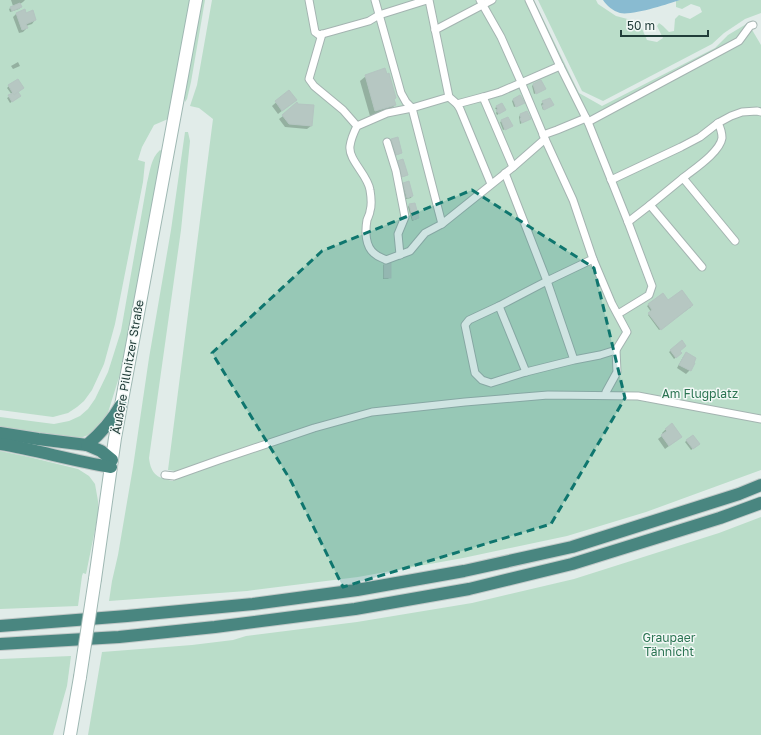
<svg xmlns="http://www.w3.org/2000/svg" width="761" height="735" viewBox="0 0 761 735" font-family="'Golos Text',sans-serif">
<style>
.green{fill:#baddc9}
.water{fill:#89bbd1}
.shadow{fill:#0003}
.building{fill:#b6c7c2;stroke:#b4c5c1}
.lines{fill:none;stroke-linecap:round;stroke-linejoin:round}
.service-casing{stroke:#a4b4b1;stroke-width:9}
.secondary-casing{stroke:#9fb8b3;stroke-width:14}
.trunk-casing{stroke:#c1c9c8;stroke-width:14}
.service{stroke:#fff;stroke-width:7}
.secondary{stroke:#fff;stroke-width:12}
.trunk{stroke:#498680;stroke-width:12}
.secondary-bridge-casing{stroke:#9fb8b3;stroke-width:14;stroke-linecap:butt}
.secondary-bridge{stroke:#fff;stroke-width:12}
.marked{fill:#0f766e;fill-opacity:0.2;stroke:#0f766e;stroke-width:3;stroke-dasharray:8 5;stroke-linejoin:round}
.labels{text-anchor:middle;stroke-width:3;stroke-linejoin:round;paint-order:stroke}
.street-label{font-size:12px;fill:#213d39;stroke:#f2f8f6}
.park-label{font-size:12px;fill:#2b7452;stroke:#f2f8f6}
</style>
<rect width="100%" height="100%" fill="#e1ece9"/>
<g class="green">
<polygon points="0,0 191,0 168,119 154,125 142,147 138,160 145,162 143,182 115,324 104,364 92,390 84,401 77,407 68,413 53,417 0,410"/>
<polygon points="200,0 205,0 191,82 187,99 185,102 184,93"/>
<path d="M212,0H534L579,93L602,106L715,48L728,35L748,23L761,45V470L646,512L567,536L463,558L358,577L247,591L109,601L112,581L118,555L133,467L149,358L171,230L185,132H188L190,141L181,230L149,458C151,475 158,478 173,481L175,471L168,470L213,119L199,108L190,106L197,85Z"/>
<polygon points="538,0 596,0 598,4 616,16 639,22 647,40 657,42 663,38 657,26 659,23 663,26 669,32 674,31 675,19 679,15 690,19 702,12 700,7 691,4 682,9 676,7 676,1 680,0 761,0 761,13 745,19 724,33 712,44 603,101 582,91"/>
<path d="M160,150L163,152L125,358L106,419L96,430L88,435L78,439L0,428V417L54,424L69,421L80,416L88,409L95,399L108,372L121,331L147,183C150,171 151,158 160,150Z"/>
<polygon points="0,451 29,457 78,469 89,476 95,484 98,501 98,515 86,574 83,573 82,576 78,606 0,609"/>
<polygon points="761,517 761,735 88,735 102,652 192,645 233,640 246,636 357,622 472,603 574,579 719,533"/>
<polygon points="71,656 67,686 53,735 0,735 0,659"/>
</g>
<path class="water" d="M603,0H680C668,4 631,16 620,13C613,11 607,6 603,0Z"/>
<g class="shadow">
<polygon points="11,0 25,0 23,2 20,4 21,7 19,9 10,12 9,9 13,6"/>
<polygon points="16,14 25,14 35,20 32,24 26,26 27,28 23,32 19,33 13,17"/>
<polygon points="18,62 20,66 13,69 11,66"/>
<polygon points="366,76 393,100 395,105 389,111 370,116 360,81"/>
<polygon points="533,85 545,89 534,94 532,86"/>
<polygon points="9,86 17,92 19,97 10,103 7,98 12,95 7,88"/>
<polygon points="289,91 292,103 278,114 272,106"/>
<polygon points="514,99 522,104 514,107 512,101"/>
<polygon points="543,102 552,105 543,110 541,104"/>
<polygon points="497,107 505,110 497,115 496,113 497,111 495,108"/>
<polygon points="520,115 530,119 520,124 519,117"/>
<polygon points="283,116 311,126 307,129 285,127 279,119"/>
<polygon points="502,121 510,127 503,130 500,122"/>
<polygon points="392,140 401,153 399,154 394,156 390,142"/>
<polygon points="398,162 407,175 405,176 400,177 396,163"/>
<polygon points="408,182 412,196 411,198 406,199 402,185 403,184"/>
<polygon points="414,204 418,218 417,219 412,221 408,207 409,205"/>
<polygon points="385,264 390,277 388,279 383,279 383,265"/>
<polygon points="662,294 668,302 691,307 659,330 648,315 651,312 647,306"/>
<polygon points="682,341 679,351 681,353 674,359 669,352"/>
<polygon points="686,353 690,370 686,374 677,368 683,357"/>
<polygon points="666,429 677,440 665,449 658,439 663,435 662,433"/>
<polygon points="692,436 697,446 691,450 685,442"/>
</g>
<g class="building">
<polygon points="20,3 22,7 12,11 10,7"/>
<polygon points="25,9 26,13 33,10 36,20 26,24 28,28 22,30 16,13"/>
<polygon points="385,68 387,74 389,73 396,98 394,99 396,105 375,111 365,75"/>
<polygon points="18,79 24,88 14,95 8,85"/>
<polygon points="541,80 546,89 536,94 533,84"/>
<polygon points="289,90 297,100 282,111 275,101"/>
<polygon points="18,92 21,96 12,102 8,95 13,93 14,95"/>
<polygon points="520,95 525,103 516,107 513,99"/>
<polygon points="550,98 554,105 544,110 542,105 544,105 542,101"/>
<polygon points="297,102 298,104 314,105 312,126 289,124 282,115"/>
<polygon points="502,103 506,110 499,114 496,110 498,109 496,106"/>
<polygon points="527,111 531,119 522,123 520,119 521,118 520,114"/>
<polygon points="508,117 513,126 505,130 501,120"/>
<polygon points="398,137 402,153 396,155 391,139"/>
<polygon points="403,159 408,175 402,177 397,161"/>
<polygon points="409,181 413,196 407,198 403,183"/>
<polygon points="415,203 419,218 413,220 409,204"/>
<rect x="384" y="263" width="7" height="15"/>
<polygon points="682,290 693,305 661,330 648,313 652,310 648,304 663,293 668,300"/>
<polygon points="682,340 686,346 680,351 682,353 676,358 670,350"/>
<polygon points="686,352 696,358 694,363 695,363 691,371 679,365"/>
<polygon points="672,423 682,437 669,446 661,435 667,431 665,429"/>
<polygon points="693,435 700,444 693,449 686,440"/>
</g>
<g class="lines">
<g class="service-casing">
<g id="service">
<polyline points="309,0 315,32 319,35 369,21 379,15 427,0"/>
<polyline points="375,0 401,93 406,102 412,108 442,224 513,167 483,97 457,104"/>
<polyline points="429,0 449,97 457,104 460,109 491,184"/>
<polyline points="480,0 501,37 521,82 545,139 513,167"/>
<polyline points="529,0 559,64 588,122 628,222 652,286 649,295 618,314"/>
<polyline points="435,30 492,0"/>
<polyline points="322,34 309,79 314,86 343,110 357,126"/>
<polyline points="483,97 500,92 560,66"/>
<polyline points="588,122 739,41 750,26 753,25"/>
<polyline points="543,135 557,130 586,118"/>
<polyline points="387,142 396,171 405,217 398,234 400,255"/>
<polyline points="505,173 547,281 593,259 573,200 545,139"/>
<path d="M683,178C694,169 720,152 722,138C722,133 720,127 718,123"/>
<polyline points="611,180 681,147 700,137 718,123 731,116 742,112 757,111 761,112"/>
<polyline points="650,205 702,267"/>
<polyline points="628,222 650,205 683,178 735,241"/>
<path d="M442,224L425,233L410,251L386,260C383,258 378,257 375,254C365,247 365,231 367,220C368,217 370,214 370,211C372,205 371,196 370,190C368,175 348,160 350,146C351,139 354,132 357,126L387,113L412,108L449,97"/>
<polyline points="593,259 612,304 627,332 616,350 617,372 606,392"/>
<polyline points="499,306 526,372"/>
<polyline points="574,360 547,281 499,306 469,320 465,325 475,373 482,380 491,383 526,372 574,360 600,355 616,350"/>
<polyline points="165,475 174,476 219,460 314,428 372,412 465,402 548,395 638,396 761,419"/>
</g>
</g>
<g class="secondary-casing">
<g id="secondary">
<polyline points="95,579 115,438 196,0"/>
<polyline points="70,735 80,677"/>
</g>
</g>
<g class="trunk-casing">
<g id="trunk">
<polyline points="0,433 38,439 87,445 101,451 112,460"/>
<path d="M0,444C37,450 73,461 111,467"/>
<path d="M87,445C101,433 112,421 121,405"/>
<polyline points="0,626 127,616 253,604 357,590 464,571 572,547 739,494 761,485"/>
<polyline points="0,644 119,637 215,627 355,609 469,589 572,564 720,518 761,503"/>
</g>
</g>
<use href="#service" class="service"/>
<use href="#secondary" class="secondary"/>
<use href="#trunk" class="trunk"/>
<g class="secondary-bridge-casing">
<polyline id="secondary-bridge" points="80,677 95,579"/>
</g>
<use href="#secondary-bridge" class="secondary-bridge"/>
</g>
<path class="marked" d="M472,190L594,268L625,398L551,524L343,587L291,481L212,353L322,251Z"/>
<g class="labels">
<g class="street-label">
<text transform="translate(128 367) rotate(-80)" y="4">Äußere Pillnitzer Straße</text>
</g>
<g class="park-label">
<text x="700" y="398">Am Flugplatz</text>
<text x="669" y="642">Graupaer<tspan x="669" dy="14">Tännicht</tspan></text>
</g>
</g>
<path d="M621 30v6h87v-6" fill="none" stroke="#213d39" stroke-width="2"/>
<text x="627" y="30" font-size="12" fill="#213d39" stroke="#f2f8f6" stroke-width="3" paint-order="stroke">50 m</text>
</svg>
